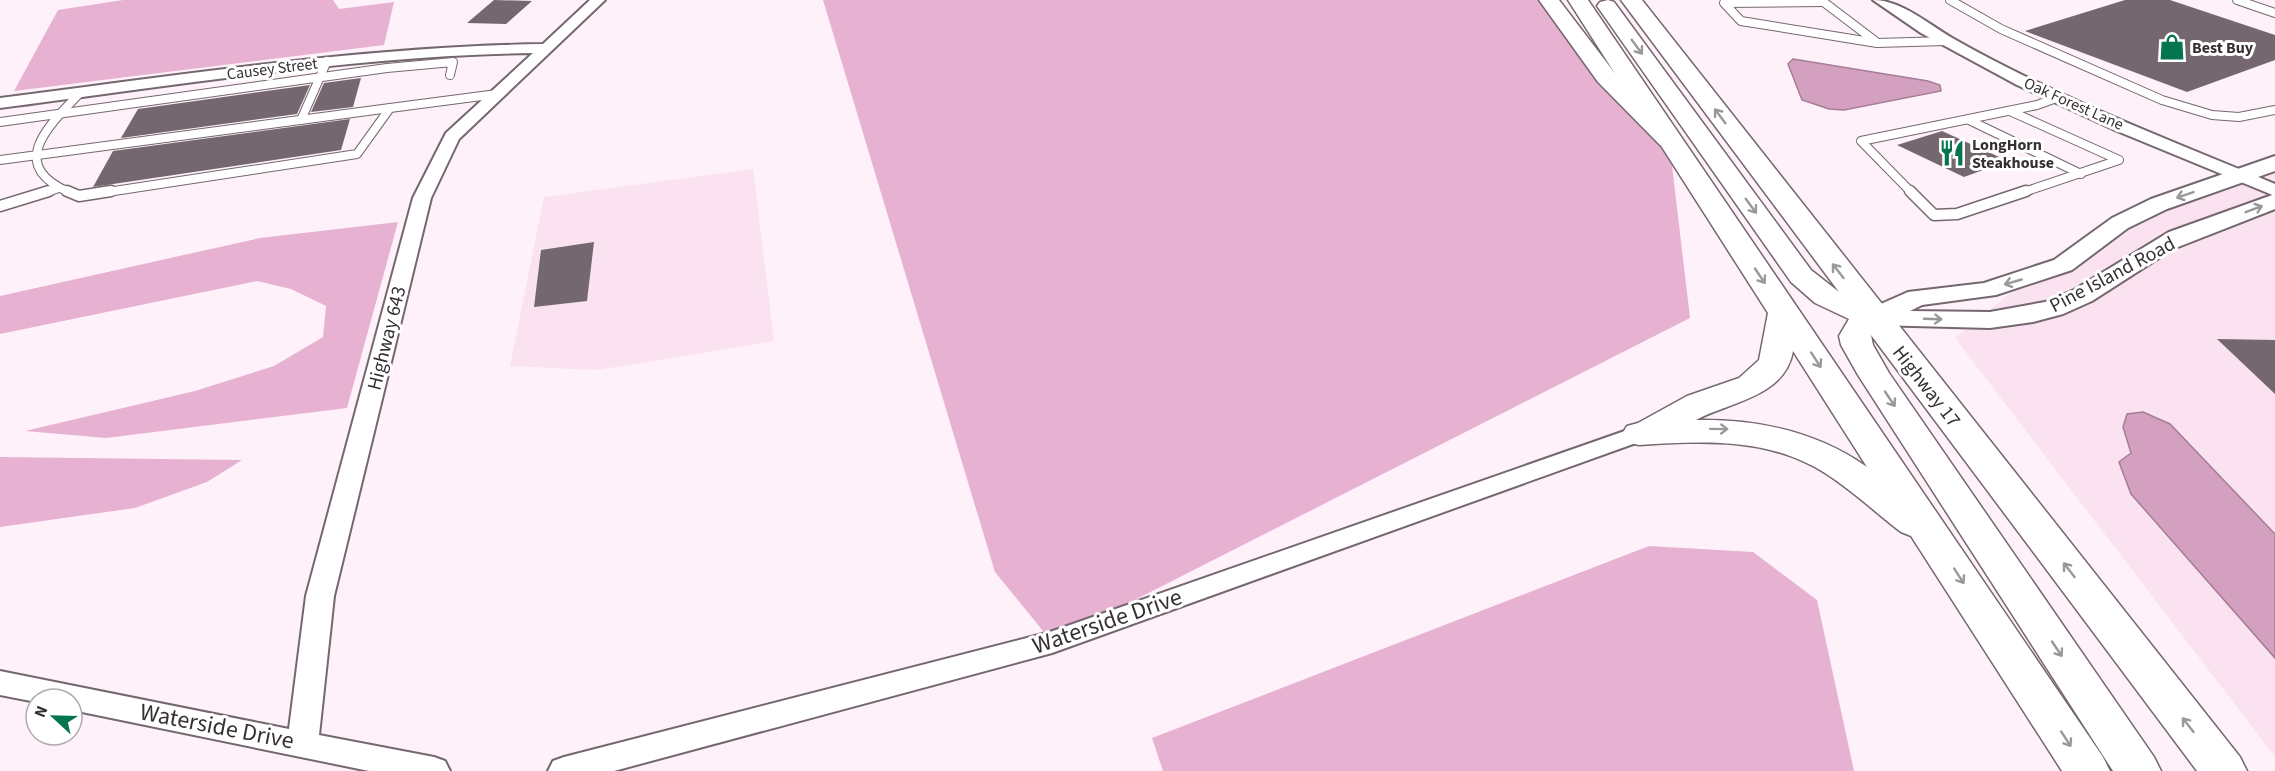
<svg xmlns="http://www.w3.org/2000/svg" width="2275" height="771" viewBox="0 0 2275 771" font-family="'Source Sans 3',sans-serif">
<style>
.built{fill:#fae2f0}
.forest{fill:#e7b2d2}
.water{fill:#d4a0c0;stroke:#a57e96;stroke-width:1.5}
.building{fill:#75676f}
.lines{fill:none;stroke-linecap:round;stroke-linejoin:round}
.service-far1-casing{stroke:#75676f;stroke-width:10}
.service-casing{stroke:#75676f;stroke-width:13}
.minor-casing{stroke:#75676f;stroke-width:4}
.tertiary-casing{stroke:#75676f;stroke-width:4}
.trunk-casing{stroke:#75676f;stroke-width:3}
.motorway-casing{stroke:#75676f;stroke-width:3}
.service-far1{stroke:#fff;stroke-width:8}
.service{stroke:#fff;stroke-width:10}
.minor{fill:#fff;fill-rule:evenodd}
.tertiary{fill:#fff;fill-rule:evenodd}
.trunk{fill:#fff;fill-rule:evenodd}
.motorway{fill:#fff;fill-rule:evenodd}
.oneway{stroke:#9a989a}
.labels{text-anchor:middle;stroke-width:6;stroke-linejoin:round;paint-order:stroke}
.far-poi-label{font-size:16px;font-weight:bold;fill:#363034;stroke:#fff;text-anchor:start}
.far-street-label{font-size:16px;fill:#363034;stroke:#fff}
.street-label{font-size:20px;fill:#363034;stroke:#fff}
.near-street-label{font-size:24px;fill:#363034;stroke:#fff}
</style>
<rect width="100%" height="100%" fill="#fef1f9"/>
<g class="built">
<polygon points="2275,164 2275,757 1955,338 2029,278 2120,223"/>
<polygon points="753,169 774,341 597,370 510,366 544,197"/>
</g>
<g class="forest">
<polygon points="123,0 333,0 339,9 394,2 384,45 14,91 58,10"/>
<polygon points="823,0 1549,0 1669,140 1690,318 1052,642 995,572"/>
<polygon points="398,222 347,408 106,438 25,431 195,391 274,366 323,337 326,306 291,289 257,281 0,334 0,296 260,238"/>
<polygon points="0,457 242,460 207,482 135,508 0,527"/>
<polygon points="1649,546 1753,552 1817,600 1854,771 1163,771 1152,738"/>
</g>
<g class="water">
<polygon points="1793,59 1928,81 1940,85 1941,91 1844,110 1829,109 1802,100 1788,64"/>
<polygon points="2143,412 2170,424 2275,534 2275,658 2131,494 2119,462 2131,453 2123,427 2127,414"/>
</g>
<g class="building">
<polygon points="494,0 532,1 506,24 467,23"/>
<polygon points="2125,0 2170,0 2275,35 2275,60 2187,92 2025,31"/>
<polygon points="361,78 353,107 311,112 324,83"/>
<polygon points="310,85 297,114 121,138 138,109"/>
<polygon points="350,119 341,150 93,187 113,151"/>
<polygon points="1942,131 2008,161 1964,177 1897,145"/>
<polygon points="594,242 587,301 534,307 541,250"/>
<polygon points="2217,339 2275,340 2275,394"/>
</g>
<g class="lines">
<g class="service-far1-casing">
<g id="service-far1">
<polyline points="1821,0 1875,41"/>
<polyline points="1950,0 2001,29 2162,100 2212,115 2239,117 2275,110"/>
<polyline points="2237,0 2275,13"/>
<polyline points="1822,2 1724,3 1741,21 1877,43 1946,41"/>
<polyline points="2010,111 2119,160 2021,193"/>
<polyline points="301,120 327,61"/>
<polyline points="1969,120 2081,174"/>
<polyline points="0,122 387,68 453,62 450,75"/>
<polyline points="0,160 390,108"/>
<polyline points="44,193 56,189"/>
<path d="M71,193C6,166 47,127 80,93"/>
<polyline points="101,193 357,154 390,108 497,94"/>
<polyline points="1912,193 1861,141 2037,105 2059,97"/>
</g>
</g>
<g class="service-casing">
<g id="service">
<polyline points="67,191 79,196 111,191"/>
<polyline points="1910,191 1934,215 1957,214 2026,191"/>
<polyline points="0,206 49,191"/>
</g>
</g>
<g class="minor-casing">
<g id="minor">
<path d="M590,0H605L459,139L431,198L334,596L319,735L434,757L445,761L450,771H369L72,710V699H36V702L0,695V671L289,729L306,596L413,198L446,133L533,53C354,56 177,85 0,108V98C181,75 360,47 543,44Z"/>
<path d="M1873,0C1902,0 1929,25 1954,39C2056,97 2167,139 2275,184V196L2117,131L2017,85L1921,33Z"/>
<polygon points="1639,426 1647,429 1651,434 1647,439 1052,653 614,771 548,771 553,761 564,757 1050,632"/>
</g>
</g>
<g class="tertiary-casing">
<polygon id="tertiary" points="2275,156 2275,171 2167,209 2128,228 2072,270 1996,295 1922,305 1910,311 1990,312 2045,302 2074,290 2169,232 2275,194 2275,209 2173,249 2092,301 2063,314 2033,322 1990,328 1874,325 1865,323 1861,317 1865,311 1908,292 1984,283 2054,260 2112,218 2151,199"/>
</g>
<g class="trunk-casing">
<g id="trunk">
<path d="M1568,0H1588L2103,757L2110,771H2062L1911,536L1901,532C1876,513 1852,490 1825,473C1768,437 1704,441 1639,445L1627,442L1622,434L1627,426L1638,423L1687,396L1739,378L1759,360L1768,313ZM1793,351L1867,467C1816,431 1758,419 1696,420C1730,402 1785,397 1793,351Z"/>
<polygon points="1608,0 1614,2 1811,270 1839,292 1621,0 1642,0 2240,757 2247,771 2197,771 1871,335 1873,345 1889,373 2154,757 2161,771 2113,771 1858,375 1841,345 1839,336 1849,319 1815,303 1791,282 1597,6 1600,2"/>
</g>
</g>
<g class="motorway-casing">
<polygon id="motorway" points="1539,0 1559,0 1614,72 1678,135 1681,140 1678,145 1669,147 1660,145 1598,82"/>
</g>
<use href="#service-far1" class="service-far1"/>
<use href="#service" class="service"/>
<use href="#minor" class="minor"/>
<use href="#tertiary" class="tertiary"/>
<use href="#trunk" class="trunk"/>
<use href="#motorway" class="motorway"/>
</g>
<defs><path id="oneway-shaft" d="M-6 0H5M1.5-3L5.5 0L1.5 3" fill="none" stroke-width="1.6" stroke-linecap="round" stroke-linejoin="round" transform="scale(1.5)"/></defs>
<g class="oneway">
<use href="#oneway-shaft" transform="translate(1637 47) rotate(54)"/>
<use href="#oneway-shaft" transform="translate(1720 116) rotate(-127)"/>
<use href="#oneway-shaft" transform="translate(2185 195) rotate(161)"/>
<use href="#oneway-shaft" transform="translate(1751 206) rotate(54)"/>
<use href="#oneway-shaft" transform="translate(2254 209) rotate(-21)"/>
<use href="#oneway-shaft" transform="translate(1838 271) rotate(-128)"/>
<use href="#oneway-shaft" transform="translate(1760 276) rotate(56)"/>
<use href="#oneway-shaft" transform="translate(2013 282) rotate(164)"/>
<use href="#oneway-shaft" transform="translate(1933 319) rotate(2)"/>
<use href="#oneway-shaft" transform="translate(1816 360) rotate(57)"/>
<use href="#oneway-shaft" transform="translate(1890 399) rotate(56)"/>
<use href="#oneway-shaft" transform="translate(1719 429) rotate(1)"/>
<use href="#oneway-shaft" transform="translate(2069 570) rotate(-128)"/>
<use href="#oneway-shaft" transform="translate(1959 576) rotate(57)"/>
<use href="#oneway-shaft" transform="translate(2057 649) rotate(56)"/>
<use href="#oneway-shaft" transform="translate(2188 725) rotate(-128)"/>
<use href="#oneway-shaft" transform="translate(2066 739) rotate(57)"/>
</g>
<defs>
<g id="shop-bare" transform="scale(2.07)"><path d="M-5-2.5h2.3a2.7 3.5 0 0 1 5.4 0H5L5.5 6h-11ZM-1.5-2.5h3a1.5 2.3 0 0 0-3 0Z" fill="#04754e" stroke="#fff" stroke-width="2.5" paint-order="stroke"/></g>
<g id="restaurant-bare" transform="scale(2.07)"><path d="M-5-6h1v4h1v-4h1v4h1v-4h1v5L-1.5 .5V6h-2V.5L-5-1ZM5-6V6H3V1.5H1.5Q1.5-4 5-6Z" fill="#04754e" stroke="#fff" stroke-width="2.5" paint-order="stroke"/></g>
</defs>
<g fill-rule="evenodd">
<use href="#shop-bare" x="2172" y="47"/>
<use href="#restaurant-bare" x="1952" y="153"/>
</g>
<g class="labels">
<g class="far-poi-label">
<text x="2192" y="53">Best Buy</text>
<text x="1972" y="150">LongHorn<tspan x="1972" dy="18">Steakhouse</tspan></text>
</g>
<g class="far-street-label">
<text transform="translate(272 68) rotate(-7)" y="6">Causey Street</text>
<text transform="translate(2074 103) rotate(24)" y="6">Oak Forest Lane</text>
</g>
<g class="street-label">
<text transform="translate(2112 274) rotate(-28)" y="7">Pine Island Road</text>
<text transform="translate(386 338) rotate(-76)" y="7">Highway 643</text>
<text transform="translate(1927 386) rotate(52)" y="7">Highway 17</text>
</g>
<g class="near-street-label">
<text transform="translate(1107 621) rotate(-19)" y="8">Waterside Drive</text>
<text transform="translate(217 726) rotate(11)" y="8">Waterside Drive</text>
</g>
</g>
<g transform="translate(54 717) rotate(292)"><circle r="28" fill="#ffffff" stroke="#afacae" stroke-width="1.5"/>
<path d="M0-4.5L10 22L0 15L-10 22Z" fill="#04754e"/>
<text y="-9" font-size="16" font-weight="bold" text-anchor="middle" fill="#363034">N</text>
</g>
</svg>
